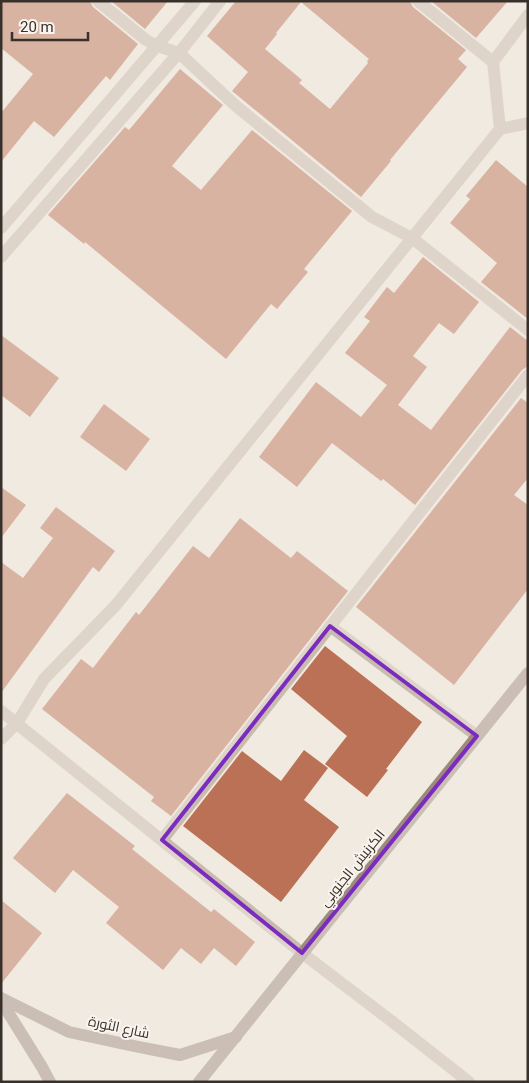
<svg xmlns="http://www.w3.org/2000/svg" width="529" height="1083" viewBox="0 0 529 1083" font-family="Roboto,Cairo,sans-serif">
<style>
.building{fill:#bb7155;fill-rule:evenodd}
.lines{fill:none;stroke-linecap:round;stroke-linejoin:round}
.minor{stroke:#c9bbae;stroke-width:12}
.secondary{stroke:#9c8a7f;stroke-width:12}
.marked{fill:none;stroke:#7b2cbf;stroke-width:4;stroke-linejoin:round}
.labels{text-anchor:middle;stroke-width:4;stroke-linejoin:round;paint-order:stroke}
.street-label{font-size:14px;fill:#38302b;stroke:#f9f4ed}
</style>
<rect width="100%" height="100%" fill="#f1eae1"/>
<g class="building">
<polygon points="1,1 90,1 93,7 138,44 110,80 106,76 54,137 34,121 1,162 1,113 33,74 1,48"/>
<polygon points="111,1 168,1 145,29"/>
<path d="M236,1H410L413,7L466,50L458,59L467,67L390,160L391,161L361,197L232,91L248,72L207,36ZM301,2L369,59L367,61L368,63L330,109L299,83L302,80L265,49L277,34L276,33Z"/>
<polygon points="431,1 508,1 476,38"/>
<polygon points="180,69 223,105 172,166 201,190 252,130 352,211 304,269 308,272 277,309 271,304 226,359 85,242 84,244 48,215 125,127 129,130"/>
<polygon points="496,160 528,187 528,319 481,282 497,263 450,223 470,199 466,196"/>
<polygon points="423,257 479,302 454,334 439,323 413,356 427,367 398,405 431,430 510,327 528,341 528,366 522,370 415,505 383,479 381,481 332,443 297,487 259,457 316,382 361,417 387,385 345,353 370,321 364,317 387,287 394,293"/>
<polygon points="1,335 59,378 30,417 1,395"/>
<polygon points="521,398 528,403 528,478 514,495 528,505 528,589 454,685 356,607"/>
<polygon points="104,404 150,439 126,471 80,437"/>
<polygon points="1,487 26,505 1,538"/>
<polygon points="56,507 115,551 99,572 93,567 1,693 1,562 23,578 53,538 40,528"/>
<polygon points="240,518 291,558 297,551 348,591 171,816 151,801 154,797 42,709 81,659 93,668 136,612 139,615 193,546 209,558"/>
<polygon points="325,646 422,722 386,769 388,770 367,797 325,764 347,736 291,689"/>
<polygon points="304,750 328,768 304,800 339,827 281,902 183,826 242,751 281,781"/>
<polygon points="67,793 135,846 132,849 182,889 211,912 214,909 255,942 236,966 214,948 201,964 181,948 163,970 106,923 119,907 73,870 55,893 13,858"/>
<polygon points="1,900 42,933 1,984"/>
</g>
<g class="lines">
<g class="minor">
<polyline points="98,1 146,40 157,46 179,53 236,106 372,217 412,238 528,330"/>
<polyline points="493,62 528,15"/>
<polyline points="500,129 528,123"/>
<polyline points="1,228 195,1"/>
<polyline points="1,257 183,48 220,1"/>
<polyline points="330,626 477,736"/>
<polyline points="1,711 302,953 394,1023 469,1082"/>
<polyline points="1,739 17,723 44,679 116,605 500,129 493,62 418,1"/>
<polyline points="162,840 528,375"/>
</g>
<g class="secondary">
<polyline points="1,998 69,1032 134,1046 180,1055 236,1037"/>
<polyline points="1,1001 42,1067 50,1082"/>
<polyline points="199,1082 528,673"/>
</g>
</g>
<path d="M0 0H529V1083H0ZM330,626L477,736L302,953L162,840Z" fill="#f1eae1" fill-opacity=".55" fill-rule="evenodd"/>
<path class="marked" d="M330,626L477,736L302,953L162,840Z"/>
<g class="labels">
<g class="street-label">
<text transform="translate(352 868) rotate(-51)" y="5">الكرنيش الجنوبي</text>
<text transform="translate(119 1027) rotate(12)" y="5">شارع الثورة</text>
</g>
</g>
<rect width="529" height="1083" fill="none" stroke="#38302b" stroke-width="5"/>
<path d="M12 32v8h76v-8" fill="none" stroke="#38302b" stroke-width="2.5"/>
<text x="20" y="32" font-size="15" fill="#38302b" stroke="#f9f4ed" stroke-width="4" paint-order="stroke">20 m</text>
</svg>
